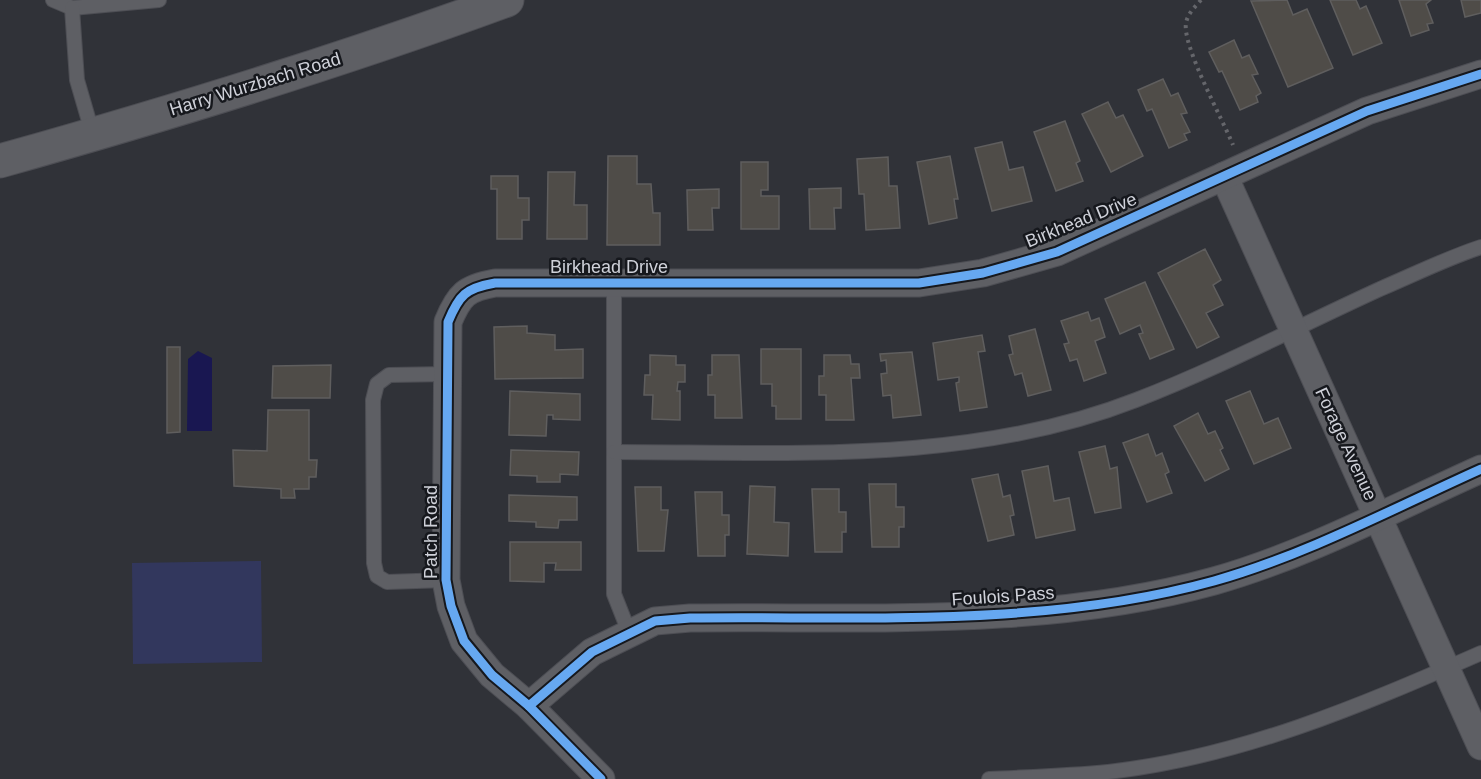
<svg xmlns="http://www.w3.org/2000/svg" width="1481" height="779" viewBox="0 0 1481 779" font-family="Helvetica,sans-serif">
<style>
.green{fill:#32375d}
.water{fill:#191751}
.building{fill:#4f4c48;stroke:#5f5e5e;stroke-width:1.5}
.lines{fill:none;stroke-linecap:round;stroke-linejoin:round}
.service-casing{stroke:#4d4e54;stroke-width:16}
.minor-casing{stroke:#4d4e54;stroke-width:29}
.secondary-casing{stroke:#4d4e54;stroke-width:35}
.path{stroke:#65666b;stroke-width:4;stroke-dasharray:3 4.5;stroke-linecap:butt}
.service{stroke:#5e5f64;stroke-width:14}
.minor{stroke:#5e5f64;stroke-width:27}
.secondary{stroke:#5e5f64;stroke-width:33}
.cycleway-casing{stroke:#16181d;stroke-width:13}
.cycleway{stroke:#66a8f1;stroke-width:9}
.labels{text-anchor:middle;stroke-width:5;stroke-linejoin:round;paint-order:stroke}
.street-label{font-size:18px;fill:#cfd1d9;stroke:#16181d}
</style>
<rect width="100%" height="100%" fill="#303238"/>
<polygon class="green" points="261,561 262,662 133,664 132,563"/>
<polygon class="water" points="198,351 212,358 212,431 187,431 188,359"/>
<g class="building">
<polygon points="1287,0 1293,15 1307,9 1333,68 1288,87 1251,1"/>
<polygon points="1330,0 1356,0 1360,9 1366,6 1382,43 1353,55"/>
<polygon points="1399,0 1431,0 1426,4 1433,23 1427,24 1429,30 1411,36"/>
<polygon points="1461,0 1481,0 1481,13 1465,17"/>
<polygon points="1234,40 1242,58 1249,55 1258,74 1252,75 1261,93 1256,96 1258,102 1240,110 1222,71 1219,72 1209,52"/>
<polygon points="1163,79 1171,96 1178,93 1187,113 1181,114 1190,132 1184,134 1187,140 1169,148 1152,109 1147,111 1138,90"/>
<polygon points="1108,102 1116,118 1123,115 1143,156 1111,172 1082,114"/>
<polygon points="1065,121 1080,161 1076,163 1083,181 1056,191 1034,132"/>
<polygon points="1002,142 1009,170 1023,167 1032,201 992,211 975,148"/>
<polygon points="608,156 637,156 637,184 651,184 653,213 660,213 660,245 607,245"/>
<polygon points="950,156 958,199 954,199 957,218 929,224 917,162"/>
<polygon points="888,157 889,186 897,186 900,228 866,230 864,194 859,194 857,159"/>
<polygon points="741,162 768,162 768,190 761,190 761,196 779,196 779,229 741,229"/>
<polygon points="548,172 575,172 574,205 587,205 587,239 547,239"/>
<polygon points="491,176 518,176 518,198 529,198 529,220 522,220 522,239 497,239 497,189 491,189"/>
<polygon points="841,188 841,208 834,208 835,229 810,229 809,189"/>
<polygon points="719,189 719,208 712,208 713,230 688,230 687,190"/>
<polygon points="1205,249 1221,280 1213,285 1223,305 1206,313 1219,337 1197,348 1158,273"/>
<polygon points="1145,282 1174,349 1150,359 1139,334 1143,333 1140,325 1120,334 1105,299"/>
<polygon points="1088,312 1091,321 1099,318 1105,337 1095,341 1106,373 1084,381 1077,359 1070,361 1064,344 1069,343 1061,321"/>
<polygon points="527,326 527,333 555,335 555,350 583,349 583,378 495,379 494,327"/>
<polygon points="1035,329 1051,390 1028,396 1022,373 1015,375 1009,355 1013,354 1009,336"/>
<polygon points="982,335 985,351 978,352 987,407 960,411 956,383 959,382 959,377 938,380 933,343"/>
<polygon points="167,347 180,347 180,432 167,433"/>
<polygon points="761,349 801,349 801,419 776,419 776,406 772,406 772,384 761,384"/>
<polygon points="912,352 921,415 893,418 891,395 883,396 881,374 887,373 886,360 881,361 880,354"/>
<polygon points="650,355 676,356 676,365 685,365 685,382 678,382 677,391 680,391 680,420 652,419 653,395 644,395 645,375 650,375"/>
<polygon points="712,355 739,355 742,418 715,418 715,395 708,395 708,375 712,375"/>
<polygon points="824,355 850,355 851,364 859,364 860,378 851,378 854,420 826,420 826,395 819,395 819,376 824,376"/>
<polygon points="331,365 330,398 272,398 273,366"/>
<polygon points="510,391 580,394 580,420 553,419 553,415 547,415 546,436 509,435"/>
<polygon points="1250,391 1264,424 1278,418 1291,448 1254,464 1226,401"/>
<polygon points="268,410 309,410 309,460 317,460 316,477 309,477 309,489 294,489 295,498 281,498 281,489 234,486 233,450 267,451"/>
<polygon points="1198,413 1208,434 1215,431 1223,448 1220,450 1229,469 1205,481 1174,426"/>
<polygon points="1148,434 1156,456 1162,453 1169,472 1165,474 1172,493 1147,502 1123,443"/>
<polygon points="1105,446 1110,469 1117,467 1121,508 1095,513 1079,452"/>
<polygon points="511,450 579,452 578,475 560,474 560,482 537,482 537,476 510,475"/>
<polygon points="1048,466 1054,501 1069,498 1075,530 1036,538 1022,471"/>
<polygon points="998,474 1003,497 1010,495 1014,515 1010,516 1014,535 988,541 972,479"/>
<polygon points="869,484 896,484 896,507 904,507 904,527 899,527 899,547 872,547"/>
<polygon points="750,486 775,487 774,522 789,523 788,556 747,554"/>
<polygon points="635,487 661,487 661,510 668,510 664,551 638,551"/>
<polygon points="812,489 839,489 839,512 846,512 846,532 842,532 842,552 815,552"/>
<polygon points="695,492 722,492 722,515 729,515 729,535 725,535 725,556 698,556"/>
<polygon points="509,495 577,497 577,520 559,520 558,528 536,527 536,522 509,521"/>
<polygon points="510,542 581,542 581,570 555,570 556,563 544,563 544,582 510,581"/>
</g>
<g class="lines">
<g class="service-casing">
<g id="service">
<polyline points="53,0 72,8 159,0"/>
<polyline points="72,8 77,80 93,135"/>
<polyline points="614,284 614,594 629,632"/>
<path d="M614,452C789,452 970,465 1136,400C1219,368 1299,326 1380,289C1413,275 1447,258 1481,247"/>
<polyline points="446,580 387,582 377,576 374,563 373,400 377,384 389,375 448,374"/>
<path d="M989,779C1028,777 1068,776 1108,772C1241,757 1360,706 1481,653"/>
</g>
</g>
<g class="minor-casing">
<g id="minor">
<polyline points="1224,176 1481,746"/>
<path d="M529,706L592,652L655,621L690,618C864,616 1044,628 1214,581C1306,555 1394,508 1481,469"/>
<path d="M601,779L529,706L492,675L464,641L451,606L446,580L448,322C459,295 466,288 495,283H919L983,273L1057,252L1367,111L1481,74"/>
</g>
</g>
<g class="secondary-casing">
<path id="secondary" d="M0,161C171,113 341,61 507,0"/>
</g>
<path class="path" d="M1201,0C1195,7 1188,13 1186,23C1182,46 1223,120 1233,145"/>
<use href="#service" class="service"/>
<use href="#minor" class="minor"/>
<use href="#secondary" class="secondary"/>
<g class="cycleway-casing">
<g id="cycleway">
<path d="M529,706L592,652L655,621L690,618C864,616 1044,628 1214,581C1306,555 1394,508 1481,469"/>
<path d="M601,779L529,706L492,675L464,641L451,606L446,580L448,322C459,295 466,288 495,283H919L983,273L1057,252L1367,111L1481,74"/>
</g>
</g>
<use href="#cycleway" class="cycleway"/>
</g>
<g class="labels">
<g class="street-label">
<text transform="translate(255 84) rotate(-17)" y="6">Harry Wurzbach Road</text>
<text transform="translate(1081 220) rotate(-22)" y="6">Birkhead Drive</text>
<text x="609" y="273">Birkhead Drive</text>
<text transform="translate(1346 444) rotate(65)" y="6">Forage Avenue</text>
<text transform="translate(431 532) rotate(-90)" y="6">Patch Road</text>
<text transform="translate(1003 596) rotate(-4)" y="6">Foulois Pass</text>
</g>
</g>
</svg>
